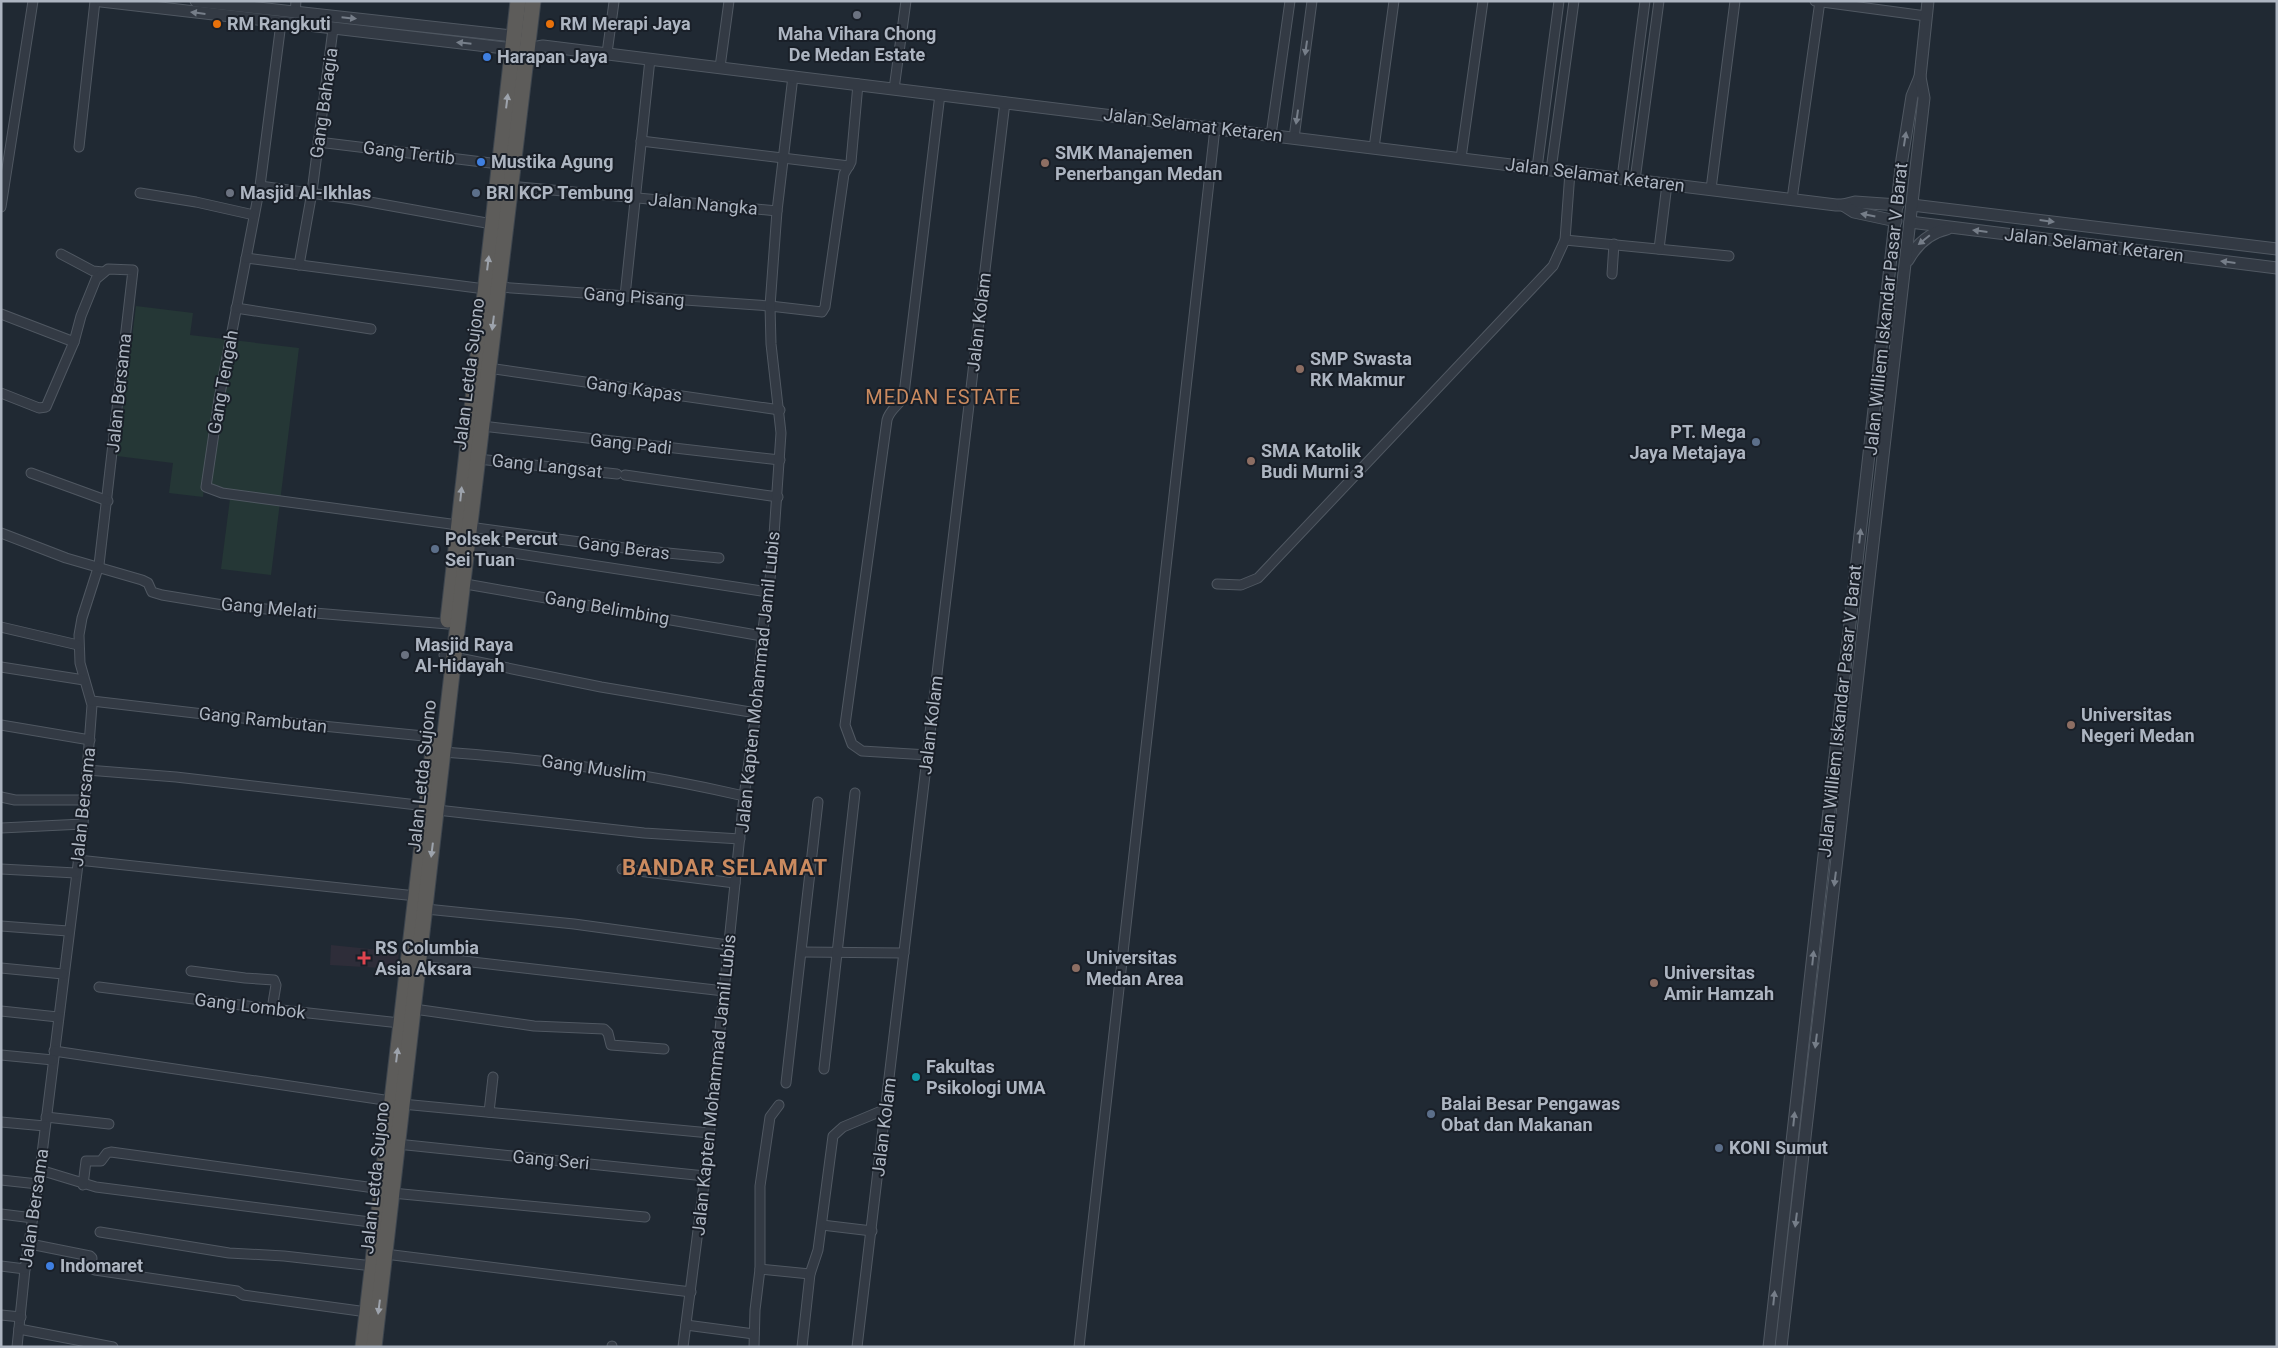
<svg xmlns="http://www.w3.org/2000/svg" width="2278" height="1348" viewBox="0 0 2278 1348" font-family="Roboto,sans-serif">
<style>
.medical{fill:#2e2d39}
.green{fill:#253736}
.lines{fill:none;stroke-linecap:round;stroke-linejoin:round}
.minor-casing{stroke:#505862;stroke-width:11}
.tertiary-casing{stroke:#505862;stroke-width:13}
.trunk-casing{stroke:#3d454e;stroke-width:17}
.minor{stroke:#333a44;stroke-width:9}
.tertiary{stroke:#333a44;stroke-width:11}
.trunk{stroke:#5d5c5a;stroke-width:15}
.oneway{fill:#767e89}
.oneway2{fill:#9da3ac}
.worship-dot{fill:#6b7280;stroke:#191f28;stroke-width:2}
.food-dot{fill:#e8710a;stroke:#191f28;stroke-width:2}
.shop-dot{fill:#3f7fe0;stroke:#191f28;stroke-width:2}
.education-dot{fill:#8d6e63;stroke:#191f28;stroke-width:2}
.service-dot{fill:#5c6f8a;stroke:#191f28;stroke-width:2}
.health-dot{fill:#e0444e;stroke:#191f28;stroke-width:2}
.culture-dot{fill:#0f9aa8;stroke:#191f28;stroke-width:2}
.labels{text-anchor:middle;stroke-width:4;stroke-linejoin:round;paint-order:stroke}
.poi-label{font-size:18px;font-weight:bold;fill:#adb5c1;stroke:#191f28;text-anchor:start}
.street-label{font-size:18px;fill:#adb5c1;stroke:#191f28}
.quarter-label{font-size:20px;letter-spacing:1px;fill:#ca8a5f;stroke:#191f28}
.district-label{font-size:22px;font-weight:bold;letter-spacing:1px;fill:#ca8a5f;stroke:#191f28}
</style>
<rect width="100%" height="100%" fill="#202933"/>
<polygon class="medical" points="331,945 399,952 397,969 330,965"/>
<polygon class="green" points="136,306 193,313 190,335 299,348 271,575 221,569 231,491 204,488 203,497 169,493 173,463 117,456"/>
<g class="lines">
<g class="minor-casing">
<g id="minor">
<polyline points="1815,1 1926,16"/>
<polyline points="295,13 296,1"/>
<polyline points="281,23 260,186 219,399 206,487 222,493 458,525"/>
<polyline points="607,53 614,2"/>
<polyline points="720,67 729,1"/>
<polyline points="894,89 906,1"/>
<polyline points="1271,135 1290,1"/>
<polyline points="1294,138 1312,1"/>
<polyline points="641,141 849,166"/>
<polyline points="318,142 499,164"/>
<polyline points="79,147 95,1"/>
<polyline points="1374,148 1394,1"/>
<polyline points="1461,158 1483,1"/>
<polyline points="1537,168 1559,1"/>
<polyline points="1551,170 1574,1"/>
<polyline points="1622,178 1645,1"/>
<polyline points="1635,180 1659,1"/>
<polyline points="260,186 353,199 492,224"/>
<polyline points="509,186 777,211"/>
<polyline points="1711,189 1735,1"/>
<polyline points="140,193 196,202 254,215"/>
<polyline points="1792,199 1820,1"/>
<polyline points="1,207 33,1"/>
<polyline points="1565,240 1729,256"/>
<polyline points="1659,249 1667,184"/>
<polyline points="61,254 93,271 103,272"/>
<polyline points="246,258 485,289"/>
<polyline points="299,265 312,192 333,29"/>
<polyline points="1612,274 1614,244"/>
<polyline points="498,287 770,306 822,312 825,307 844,174 851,162 858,84"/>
<polyline points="625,296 650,59"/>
<polyline points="236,308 371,329"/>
<polyline points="1,314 74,342"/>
<polyline points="488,368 780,410"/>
<polyline points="1,393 39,408 46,407 74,342 81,316 96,279 108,269 133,270 99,565 82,618 79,635 80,663 92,705 83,824 40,1170 25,1269 17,1347"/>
<polyline points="482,426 780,460"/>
<polyline points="478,459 617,474"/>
<polyline points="31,473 108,501"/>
<polyline points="625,475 778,497"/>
<polyline points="469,527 647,551 719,558"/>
<polyline points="1,533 66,558 142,580 148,583 152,592 162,595 229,606 448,624"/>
<polyline points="467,546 768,592"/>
<polyline points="460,583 762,636"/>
<polyline points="1217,584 1241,585 1258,578 1553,266 1565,240 1570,172"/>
<polyline points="1,627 78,645"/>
<polyline points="444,655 601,687 756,713"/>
<polyline points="1,667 84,680"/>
<polyline points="92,701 212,715 434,737"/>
<polyline points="1,725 90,740"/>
<path d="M443,752C545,759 644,773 744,796"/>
<path d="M928,755L862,751L852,744L845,725L887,420C890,408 901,405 904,394L940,94"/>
<polyline points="87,770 176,777 426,806"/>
<polyline points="1,797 15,800 84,800"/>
<polyline points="437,810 644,833 740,839"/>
<polyline points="1,828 83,824"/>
<polyline points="78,860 416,896"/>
<polyline points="1,869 76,873"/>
<polyline points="622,869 735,883"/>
<polyline points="426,909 574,924 728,945"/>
<polyline points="1,926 68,931"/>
<polyline points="802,952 904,953"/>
<polyline points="420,956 724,991"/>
<polyline points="1,968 63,974"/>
<polyline points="191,971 245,978 274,980 276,985 272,1009"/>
<polyline points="99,987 272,1009 400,1023"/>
<polyline points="414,1009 534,1026 604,1029 608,1033 611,1045 664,1049"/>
<polyline points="1,1011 58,1017"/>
<polyline points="54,1051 391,1101"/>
<polyline points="1,1055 53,1060"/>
<polyline points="824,1069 855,793"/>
<polyline points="786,1083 818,802"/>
<polyline points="402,1104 710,1133"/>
<polyline points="489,1112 493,1077"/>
<polyline points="46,1117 109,1124"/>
<polyline points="1,1122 45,1126"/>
<polyline points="397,1144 705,1176"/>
<polyline points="40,1170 96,1187 378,1223"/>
<polyline points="1,1180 38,1184"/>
<polyline points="83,1185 86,1161 101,1161 107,1153 111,1152 382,1189"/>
<polyline points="392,1193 645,1217"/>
<polyline points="1,1214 33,1218"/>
<polyline points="822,1225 872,1231"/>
<polyline points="100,1232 229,1253 284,1256 373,1266"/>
<polyline points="30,1244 90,1256 92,1258 91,1268 95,1270 237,1291 243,1295 367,1312"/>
<polyline points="385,1254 691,1292"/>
<polyline points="1,1266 25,1269"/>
<polyline points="760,1269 810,1274"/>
<polyline points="1,1315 21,1317"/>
<polyline points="686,1325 754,1334"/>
<polyline points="19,1329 113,1347"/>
<polyline points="612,1347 612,1346"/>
<polyline points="683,1347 705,1176 744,796 756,713 762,636 772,564 781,433 771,344 770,306 777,211 793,76"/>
<polyline points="754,1347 755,1310 760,1269 760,1186 770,1117 779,1105"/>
<polyline points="802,1347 810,1274 818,1250 833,1136 843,1127 886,1109"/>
<polyline points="857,1347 1005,102"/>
<polyline points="1079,1347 1215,128"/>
</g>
</g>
<g class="tertiary-casing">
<g id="tertiary">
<polyline points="101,1 513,49 527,49 543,46 1836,205 1843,205 1855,202 1898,205"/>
<polyline points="196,1 521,37"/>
<polyline points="1843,205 1854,212 1896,221"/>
<polyline points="1912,205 2277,249"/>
<polyline points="1910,222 2277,268"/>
<path d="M1908,260C1917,244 1929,233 1947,229"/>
<polyline points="1769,1347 1902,159 1912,96 1920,77"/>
<polyline points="1781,1347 1924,98 1920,77 1928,1"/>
</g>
</g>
<g class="trunk-casing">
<g id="trunk">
<polyline points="448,620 518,1"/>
<polyline points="363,1347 434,742"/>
<polyline points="374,1347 454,656 533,1"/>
</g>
</g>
<use href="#minor" class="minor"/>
<use href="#tertiary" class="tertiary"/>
<use href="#trunk" class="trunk"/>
</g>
<defs><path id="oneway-solid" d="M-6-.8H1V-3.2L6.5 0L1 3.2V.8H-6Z" transform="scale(1.25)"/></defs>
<g class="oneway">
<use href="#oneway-solid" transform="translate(198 13) rotate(-173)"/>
<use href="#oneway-solid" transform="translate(349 18) rotate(6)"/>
<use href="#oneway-solid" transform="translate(464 43) rotate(-174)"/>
<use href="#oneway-solid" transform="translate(1306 48) rotate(98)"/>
<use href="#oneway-solid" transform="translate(1297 117) rotate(98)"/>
<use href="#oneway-solid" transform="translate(1905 139) rotate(-81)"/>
<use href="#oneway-solid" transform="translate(1868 215) rotate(-169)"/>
<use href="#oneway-solid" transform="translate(2047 221) rotate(7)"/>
<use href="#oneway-solid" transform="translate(1980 231) rotate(-173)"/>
<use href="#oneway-solid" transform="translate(1924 240) rotate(141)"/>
<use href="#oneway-solid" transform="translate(2228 262) rotate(-173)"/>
<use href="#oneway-solid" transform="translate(1860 536) rotate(-84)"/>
<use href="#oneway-solid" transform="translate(1835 879) rotate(97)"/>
<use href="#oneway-solid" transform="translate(1813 958) rotate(-84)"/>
<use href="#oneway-solid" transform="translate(1816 1041) rotate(97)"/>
<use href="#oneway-solid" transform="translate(1794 1119) rotate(-84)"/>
<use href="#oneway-solid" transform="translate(1796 1220) rotate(97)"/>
<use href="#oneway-solid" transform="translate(1774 1298) rotate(-84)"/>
</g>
<g class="oneway2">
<use href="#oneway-solid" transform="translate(507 101) rotate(-83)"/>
<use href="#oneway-solid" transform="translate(488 263) rotate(-83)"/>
<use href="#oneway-solid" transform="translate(493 323) rotate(97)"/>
<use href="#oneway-solid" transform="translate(461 494) rotate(-84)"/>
<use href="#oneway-solid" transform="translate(432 850) rotate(97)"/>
<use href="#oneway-solid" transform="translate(397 1055) rotate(-83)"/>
<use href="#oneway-solid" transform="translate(379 1307) rotate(97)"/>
</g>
<g class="worship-dot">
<circle cx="857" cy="15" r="5"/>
<circle cx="230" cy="193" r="5"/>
<circle cx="405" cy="655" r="5"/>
</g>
<g class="food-dot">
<circle cx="217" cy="24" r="5"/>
<circle cx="550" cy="24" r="5"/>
</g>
<g class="shop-dot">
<circle cx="487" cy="57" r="5"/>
<circle cx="481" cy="162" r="5"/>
<circle cx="50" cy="1266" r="5"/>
</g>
<g class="education-dot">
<circle cx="1045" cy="163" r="5"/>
<circle cx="1300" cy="369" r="5"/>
<circle cx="1251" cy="461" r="5"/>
<circle cx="2071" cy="725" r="5"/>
<circle cx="1076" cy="968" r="5"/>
<circle cx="1654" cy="983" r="5"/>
</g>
<g class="service-dot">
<circle cx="476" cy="193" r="5"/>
<circle cx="1756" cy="442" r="5"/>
<circle cx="435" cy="549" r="5"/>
<circle cx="1431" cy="1114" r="5"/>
<circle cx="1719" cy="1148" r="5"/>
</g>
<path class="health-dot" d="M361.5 950.5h5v5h5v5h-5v5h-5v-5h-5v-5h5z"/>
<circle class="culture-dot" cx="916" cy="1077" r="5"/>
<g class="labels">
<g class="poi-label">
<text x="227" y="30">RM Rangkuti</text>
<text x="560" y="30">RM Merapi Jaya</text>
<text x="857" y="40" text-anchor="middle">Maha Vihara Chong<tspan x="857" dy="21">De Medan Estate</tspan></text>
<text x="497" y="63">Harapan Jaya</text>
<text x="1055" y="159">SMK Manajemen<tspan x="1055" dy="21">Penerbangan Medan</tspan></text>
<text x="491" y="168">Mustika Agung</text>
<text x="240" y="199">Masjid Al-Ikhlas</text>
<text x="486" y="199">BRI KCP Tembung</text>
<text x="1310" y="365">SMP Swasta<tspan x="1310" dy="21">RK Makmur</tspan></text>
<text x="1746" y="438" text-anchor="end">PT. Mega<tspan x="1746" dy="21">Jaya Metajaya</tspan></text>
<text x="1261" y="457">SMA Katolik<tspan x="1261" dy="21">Budi Murni 3</tspan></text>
<text x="445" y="545">Polsek Percut<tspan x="445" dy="21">Sei Tuan</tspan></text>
<text x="415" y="651">Masjid Raya<tspan x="415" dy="21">Al-Hidayah</tspan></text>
<text x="2081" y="721">Universitas<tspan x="2081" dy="21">Negeri Medan</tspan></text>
<text x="375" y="954">RS Columbia<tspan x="375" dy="21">Asia Aksara</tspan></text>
<text x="1086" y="964">Universitas<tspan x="1086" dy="21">Medan Area</tspan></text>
<text x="1664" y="979">Universitas<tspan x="1664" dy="21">Amir Hamzah</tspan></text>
<text x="926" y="1073">Fakultas<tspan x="926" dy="21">Psikologi UMA</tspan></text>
<text x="1441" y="1110">Balai Besar Pengawas<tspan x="1441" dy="21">Obat dan Makanan</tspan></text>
<text x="1729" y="1154">KONI Sumut</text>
<text x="60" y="1272">Indomaret</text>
</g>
<g class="street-label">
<text transform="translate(324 103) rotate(-82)" y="6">Gang Bahagia</text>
<text transform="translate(1193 125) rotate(7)" y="6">Jalan Selamat Ketaren</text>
<text transform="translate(409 153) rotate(7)" y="6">Gang Tertib</text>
<text transform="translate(1595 175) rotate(7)" y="6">Jalan Selamat Ketaren</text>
<text transform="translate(703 204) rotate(5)" y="6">Jalan Nangka</text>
<text transform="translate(2094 245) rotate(7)" y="6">Jalan Selamat Ketaren</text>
<text transform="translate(634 297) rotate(4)" y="6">Gang Pisang</text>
<text transform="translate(1886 309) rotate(-84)" y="6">Jalan Williem Iskandar Pasar V Barat</text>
<text transform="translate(979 322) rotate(-83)" y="6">Jalan Kolam</text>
<text transform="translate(469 374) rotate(-83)" y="6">Jalan Letda Sujono</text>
<text transform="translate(223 382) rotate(-80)" y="6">Gang Tengah</text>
<text transform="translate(634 389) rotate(8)" y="6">Gang Kapas</text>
<text transform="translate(119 393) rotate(-84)" y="6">Jalan Bersama</text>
<text transform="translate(631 444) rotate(6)" y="6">Gang Padi</text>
<text transform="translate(547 466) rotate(6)" y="6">Gang Langsat</text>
<text transform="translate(624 548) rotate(7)" y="6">Gang Beras</text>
<text transform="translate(269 608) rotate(5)" y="6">Gang Melati</text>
<text transform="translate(607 608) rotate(10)" y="6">Gang Belimbing</text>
<text transform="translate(758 682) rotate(-84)" y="6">Jalan Kapten Mohammad Jamil Lubis</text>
<text transform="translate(1840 711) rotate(-84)" y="6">Jalan Williem Iskandar Pasar V Barat</text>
<text transform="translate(263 720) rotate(6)" y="6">Gang Rambutan</text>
<text transform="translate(931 725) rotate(-83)" y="6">Jalan Kolam</text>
<text transform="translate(594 768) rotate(8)" y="6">Gang Muslim</text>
<text transform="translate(422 776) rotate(-84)" y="6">Jalan Letda Sujono</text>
<text transform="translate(83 807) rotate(-84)" y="6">Jalan Bersama</text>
<text transform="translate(250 1006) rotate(7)" y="6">Gang Lombok</text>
<text transform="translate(714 1085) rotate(-84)" y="6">Jalan Kapten Mohammad Jamil Lubis</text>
<text transform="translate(884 1127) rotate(-83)" y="6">Jalan Kolam</text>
<text transform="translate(551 1160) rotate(5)" y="6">Gang Seri</text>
<text transform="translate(375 1178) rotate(-84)" y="6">Jalan Letda Sujono</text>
<text transform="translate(34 1208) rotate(-82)" y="6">Jalan Bersama</text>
</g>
<g class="quarter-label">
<text x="943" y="404">MEDAN ESTATE</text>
</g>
<g class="district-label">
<text x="725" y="875">BANDAR SELAMAT</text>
</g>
</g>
<rect width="2278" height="1348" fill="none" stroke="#adb5c1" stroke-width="5"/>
</svg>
